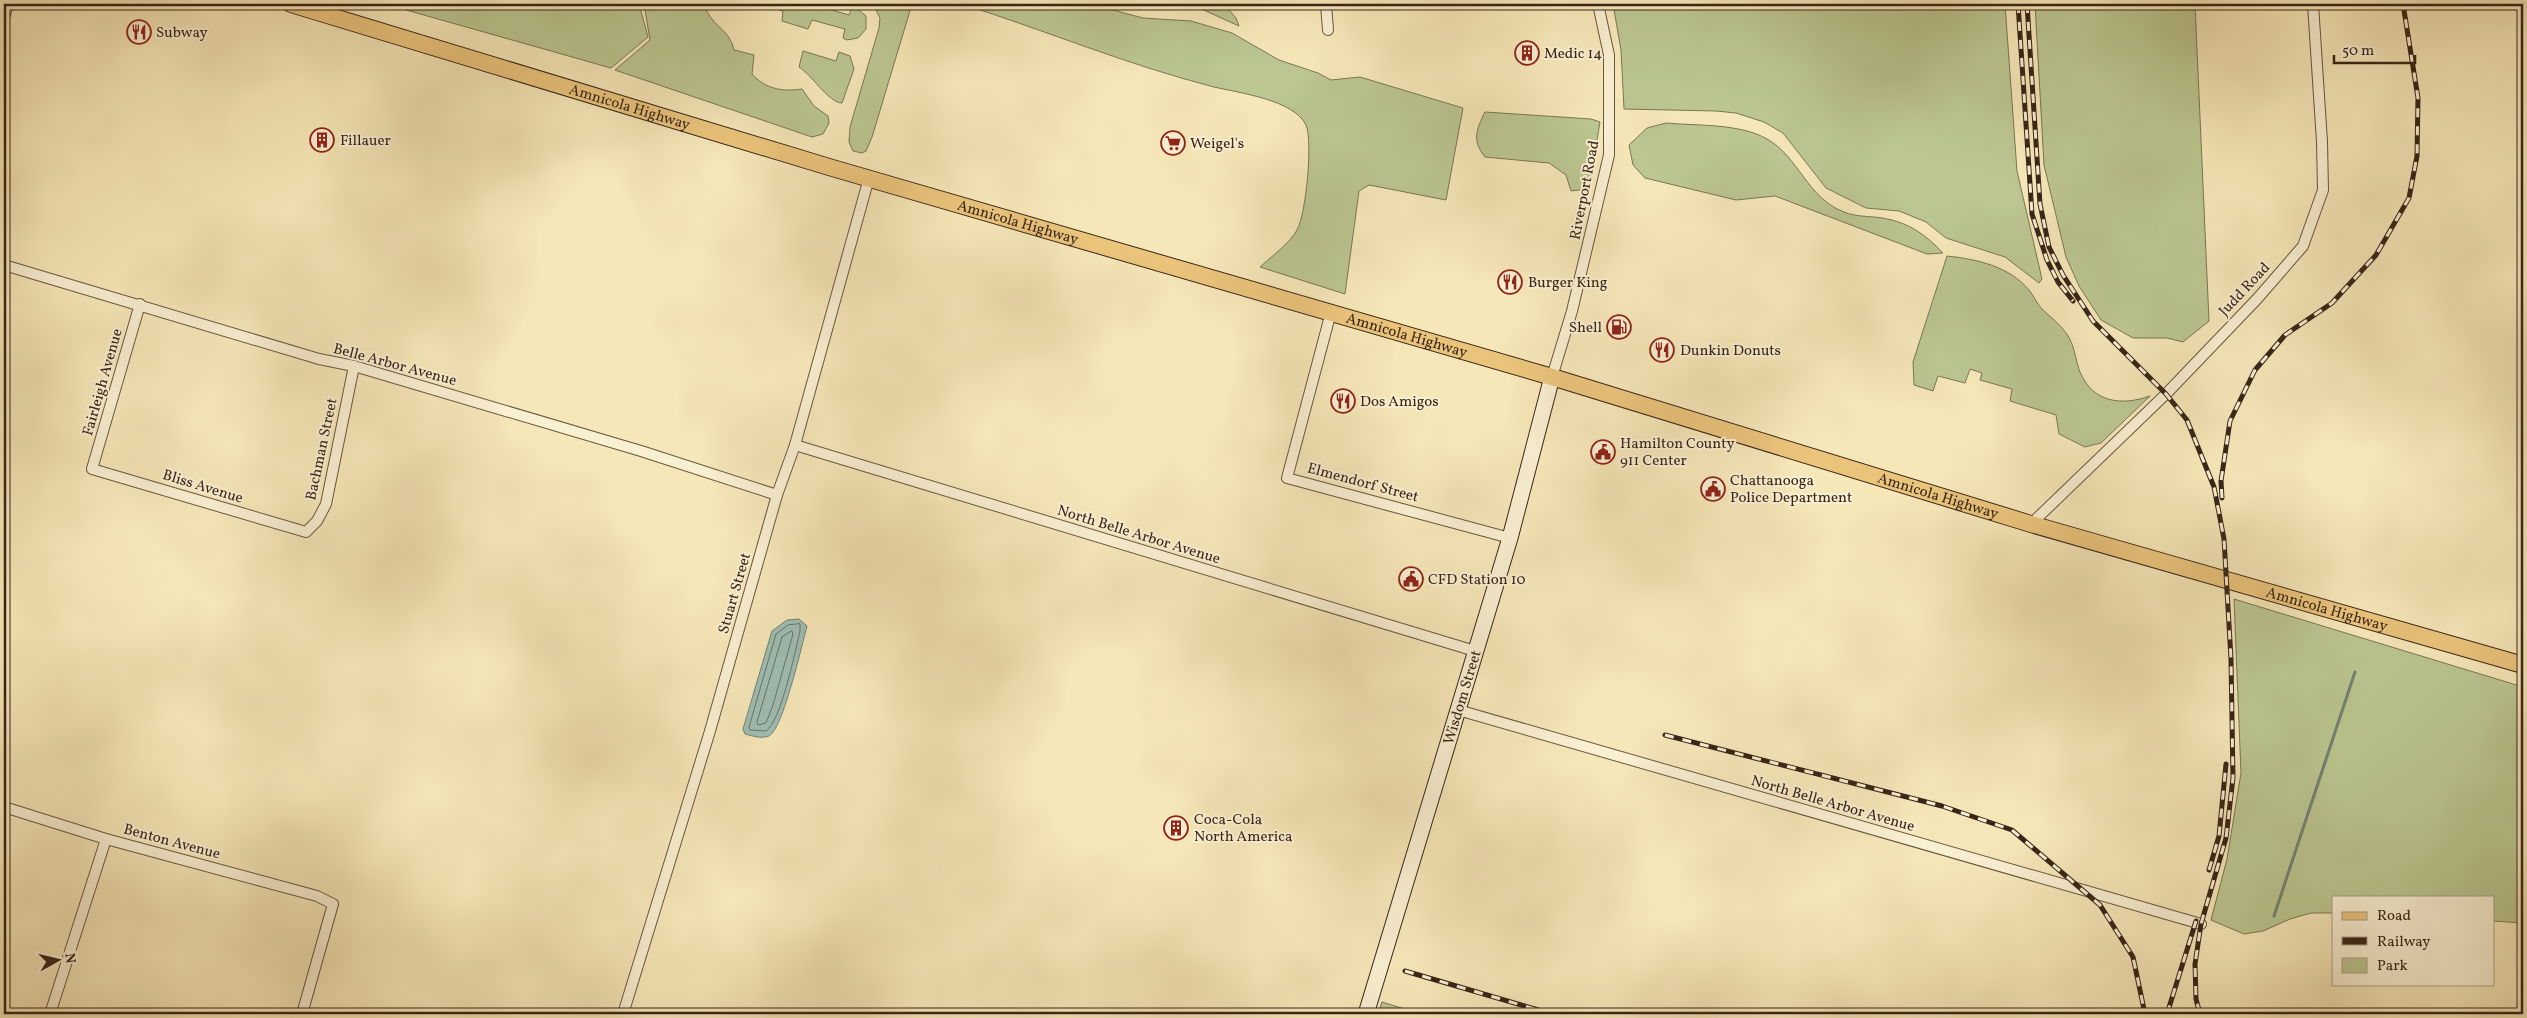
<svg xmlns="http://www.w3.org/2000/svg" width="2527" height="1018" viewBox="0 0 2527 1018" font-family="Vollkorn,serif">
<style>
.green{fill:#bbc690;stroke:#7a7654}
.water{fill:#9ebfb5;stroke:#758176}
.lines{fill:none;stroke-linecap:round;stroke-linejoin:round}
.shore{stroke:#6b7266;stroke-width:1}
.stream{stroke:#758176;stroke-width:3}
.street-casing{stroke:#685640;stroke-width:12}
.secondary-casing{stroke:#382518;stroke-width:17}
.primary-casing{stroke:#382518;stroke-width:18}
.street{stroke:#f9efd1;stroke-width:10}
.secondary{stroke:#f9efd1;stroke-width:15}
.primary{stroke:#ebc47c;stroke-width:16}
.rail-casing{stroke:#382518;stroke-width:5}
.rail{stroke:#f9efd1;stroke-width:3;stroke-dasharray:9;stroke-linecap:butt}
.labels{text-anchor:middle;stroke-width:4;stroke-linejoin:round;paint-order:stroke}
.poi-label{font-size:15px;fill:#382518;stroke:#f9efd1;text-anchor:start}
.street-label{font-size:15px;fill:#382518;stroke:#f9efd1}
</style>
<rect width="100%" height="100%" fill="#f6e7b8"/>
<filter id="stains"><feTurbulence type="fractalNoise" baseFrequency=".004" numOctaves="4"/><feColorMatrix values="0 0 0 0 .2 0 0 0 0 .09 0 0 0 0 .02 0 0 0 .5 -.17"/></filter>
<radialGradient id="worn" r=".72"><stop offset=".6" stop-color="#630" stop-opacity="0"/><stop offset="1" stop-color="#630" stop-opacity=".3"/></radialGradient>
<g class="green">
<polygon points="385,4 639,4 648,37 611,68"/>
<path d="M644,4H705C708,25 730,28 734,50L754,55L752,74C765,89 783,92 802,89L814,106L828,116L829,123L823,134L812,137L615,70L650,40Z"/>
<polygon points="758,4 817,4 817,6 849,15 852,7 854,6 866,16 866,29 858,38 847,40 843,38 845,29 812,20 808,29 782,21 783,11"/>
<polygon points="873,4 912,4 872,137 866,151 862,153 853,151 849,142 850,127 879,28 880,18"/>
<path d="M962,4H1090L1143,18L1191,21L1232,33L1279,60L1318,73L1331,80L1360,77L1463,108L1446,200L1369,185L1359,191L1345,294L1260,267C1270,258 1291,242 1297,230C1306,215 1313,141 1306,125C1294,100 1240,93 1214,87C1128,65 1047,31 962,4Z"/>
<polygon points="1179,4 1224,4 1236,18 1239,26 1197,7"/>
<polygon points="1613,4 2005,4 2017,171 2042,279 2039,283 2005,257 1946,238 1926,222 1899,211 1866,208 1826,188 1783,133 1764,122 1736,113 1716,111 1624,109 1621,50"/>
<polygon points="2035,4 2195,4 2209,321 2183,342 2167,338 2133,338 2101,320 2079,286 2066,257 2044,165"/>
<path d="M803,51L836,61L839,52L850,56L854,69L842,103C829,103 812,75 799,67Z"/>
<path d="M1485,112L1591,119L1600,122L1589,189L1571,191L1566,175L1549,163L1485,157C1472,141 1476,130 1485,112Z"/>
<path d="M1666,123C1697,126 1739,123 1767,139C1799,157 1807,198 1844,212C1856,217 1869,216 1882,218C1908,222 1925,234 1943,253L1927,254L1775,196L1736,200L1645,178L1633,165L1629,145L1647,128Z"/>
<path d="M1947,256C1976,259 2009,266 2029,290C2034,296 2037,304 2042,309C2050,317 2060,324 2066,333C2075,345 2075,359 2080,372C2093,403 2122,406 2150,396L2101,443L2085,447L2059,434L2056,415L2010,401L2012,389L1980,380L1982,373L1970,369L1965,383L1938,376L1933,391L1914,385L1913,362Z"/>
<polygon points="2234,599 2523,687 2523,923 2493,921 2493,897 2333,897 2333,913 2311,913 2290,919 2263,931 2244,934 2211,920 2227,859 2241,773"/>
<polygon points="1382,1002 1421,1014 1378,1014"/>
</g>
<path class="water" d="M799,619L807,626C802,644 783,729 769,736C761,739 753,736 745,734L743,729L772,631L787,620Z"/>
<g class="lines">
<g class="shore">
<path d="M800,624V631C795,652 781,721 766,731L750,730L749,727L776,634L788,625Z"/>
<polygon points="792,631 793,634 773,705 766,723 758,725 757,722 782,637"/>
</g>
<polyline class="stream" points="2274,916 2355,672"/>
<g class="street-casing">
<g id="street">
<polyline points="1326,4 1328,30"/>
<polyline points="4,18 8,4"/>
<polyline points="4,265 319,359 354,366 641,451 777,495"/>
<polyline points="140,304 92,469 306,532 317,521 326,504 354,366"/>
<polyline points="1331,312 1287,478 1510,538"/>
<polyline points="1552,377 1572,311 1609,155 1609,55 1598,4"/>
<polyline points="795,445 1475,651"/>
<polyline points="2031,524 2166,394 2257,299 2303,246 2323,190 2322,142 2313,4"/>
<polyline points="1458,710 2201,924"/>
<polyline points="4,807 106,839 317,896 333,904 302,1014"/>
<polyline points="50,1014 106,839"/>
<polyline points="623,1014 710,731 777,495 795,445 869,178"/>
</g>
</g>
<g class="secondary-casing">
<g id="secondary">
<path id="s1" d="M1366,1014L1510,538L1552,377"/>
</g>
</g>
<g class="primary-casing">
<g id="primary">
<path id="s2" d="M291,4L829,167L1552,377L2031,524L2523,665"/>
</g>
</g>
<use href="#street" class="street"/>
<use href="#secondary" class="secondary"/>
<use href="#primary" class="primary"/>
<g class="rail-casing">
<g id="rail">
<polyline points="2018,4 2032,214 2047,260 2058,282 2073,301"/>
<polyline points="2027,4 2040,204 2049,247 2063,275 2093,321 2166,394 2187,420 2214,487 2224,539 2231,659 2233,778 2226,838 2201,924 2195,964 2196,999 2200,1014"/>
<polyline points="2222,498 2221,481 2230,421 2255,370 2285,335 2332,303 2376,255 2409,198 2417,156 2418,98 2403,4"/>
<polyline points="1665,735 1942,806 2012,830 2100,905 2133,957 2145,1014"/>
<polyline points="2209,870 2219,836 2226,764"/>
<polyline points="1405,971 1552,1014"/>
<polyline points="2167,1014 2196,921"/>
</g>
</g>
<use href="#rail" class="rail"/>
</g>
<defs>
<g id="restaurant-ring" transform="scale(1.25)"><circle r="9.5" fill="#f9efd1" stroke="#8f2418" stroke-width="1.5"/><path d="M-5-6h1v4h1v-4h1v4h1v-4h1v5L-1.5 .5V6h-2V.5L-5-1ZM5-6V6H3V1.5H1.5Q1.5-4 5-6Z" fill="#8f2418"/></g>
<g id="building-ring" transform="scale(1.25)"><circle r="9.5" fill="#f9efd1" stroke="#8f2418" stroke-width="1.5"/><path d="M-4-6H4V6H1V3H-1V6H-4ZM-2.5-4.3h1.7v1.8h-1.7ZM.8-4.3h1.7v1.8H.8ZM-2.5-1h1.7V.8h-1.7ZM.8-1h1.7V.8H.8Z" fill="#8f2418"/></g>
<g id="supermarket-ring" transform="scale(1.25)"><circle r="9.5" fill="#f9efd1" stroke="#8f2418" stroke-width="1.5"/><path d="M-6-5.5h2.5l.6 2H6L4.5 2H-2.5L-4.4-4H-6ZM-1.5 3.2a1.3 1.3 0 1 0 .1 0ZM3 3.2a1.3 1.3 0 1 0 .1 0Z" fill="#8f2418"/></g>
<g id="fuel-ring" transform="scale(1.25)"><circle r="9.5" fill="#f9efd1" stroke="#8f2418" stroke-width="1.5"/><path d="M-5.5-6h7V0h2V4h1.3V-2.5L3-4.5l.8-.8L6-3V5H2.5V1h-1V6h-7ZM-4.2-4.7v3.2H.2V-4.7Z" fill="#8f2418"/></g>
<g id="civic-ring" transform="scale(1.25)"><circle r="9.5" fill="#f9efd1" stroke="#8f2418" stroke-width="1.5"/><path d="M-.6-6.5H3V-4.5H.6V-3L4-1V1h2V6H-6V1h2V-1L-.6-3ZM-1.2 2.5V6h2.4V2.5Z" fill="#8f2418"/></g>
</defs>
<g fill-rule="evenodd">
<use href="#restaurant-ring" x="139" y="32"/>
<use href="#building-ring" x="1527" y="53"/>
<use href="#building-ring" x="322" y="140"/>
<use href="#supermarket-ring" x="1173" y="143"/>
<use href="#restaurant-ring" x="1510" y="282"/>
<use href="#fuel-ring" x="1619" y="327"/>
<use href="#restaurant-ring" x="1662" y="350"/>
<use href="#restaurant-ring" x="1343" y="401"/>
<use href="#civic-ring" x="1603" y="452"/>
<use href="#civic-ring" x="1713" y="489"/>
<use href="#civic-ring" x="1411" y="579"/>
<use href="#building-ring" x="1176" y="828"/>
</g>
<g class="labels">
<g class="poi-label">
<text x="156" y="37">Subway</text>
<text x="1544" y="58">Medic 14</text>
<text x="340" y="145">Fillauer</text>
<text x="1190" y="148">Weigel's</text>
<text x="1528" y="287">Burger King</text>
<text x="1602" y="332" text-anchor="end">Shell</text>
<text x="1680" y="355">Dunkin Donuts</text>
<text x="1360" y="406">Dos Amigos</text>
<text x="1620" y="448">Hamilton County<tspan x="1620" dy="17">911 Center</tspan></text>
<text x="1730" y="485">Chattanooga<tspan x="1730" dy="17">Police Department</tspan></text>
<text x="1428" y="584">CFD Station 10</text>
<text x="1194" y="824">Coca-Cola<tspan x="1194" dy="17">North America</tspan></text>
</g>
<g class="street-label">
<text dy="5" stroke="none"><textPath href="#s2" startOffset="354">Amnicola Highway</textPath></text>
<text transform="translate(1584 190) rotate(-79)" y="5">Riverport Road</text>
<text dy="5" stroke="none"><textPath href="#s2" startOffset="759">Amnicola Highway</textPath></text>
<text transform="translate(2244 289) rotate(-47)" y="5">Judd Road</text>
<text dy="5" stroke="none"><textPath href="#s2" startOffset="1164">Amnicola Highway</textPath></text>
<text transform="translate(395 364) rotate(15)" y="5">Belle Arbor Avenue</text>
<text transform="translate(102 382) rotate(-74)" y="5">Fairleigh Avenue</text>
<text transform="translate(321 449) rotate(-78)" y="5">Bachman Street</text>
<text transform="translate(1363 482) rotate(15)" y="5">Elmendorf Street</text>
<text transform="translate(203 486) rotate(17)" y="5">Bliss Avenue</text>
<text dy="5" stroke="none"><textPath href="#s2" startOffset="1719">Amnicola Highway</textPath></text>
<text transform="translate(1139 534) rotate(17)" y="5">North Belle Arbor Avenue</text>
<text transform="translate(734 593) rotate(-74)" y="5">Stuart Street</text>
<text dy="5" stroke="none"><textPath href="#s2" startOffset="2124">Amnicola Highway</textPath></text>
<text dy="5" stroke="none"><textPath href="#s1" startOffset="331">Wisdom Street</textPath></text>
<text transform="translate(1833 803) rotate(16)" y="5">North Belle Arbor Avenue</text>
<text transform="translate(172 841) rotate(15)" y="5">Benton Avenue</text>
</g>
</g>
<rect width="2527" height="1018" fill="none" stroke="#f6e7b8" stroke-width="20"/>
<rect x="5" y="5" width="2517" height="1008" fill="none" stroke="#382518" stroke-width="2.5"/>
<rect x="10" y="10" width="2507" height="998" fill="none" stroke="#382518"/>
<rect x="2332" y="896" width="162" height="90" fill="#f9efd1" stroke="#ac9e87"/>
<rect x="2342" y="912" width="25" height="8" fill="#ebc47c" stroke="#ac9e87"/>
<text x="2377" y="920" font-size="15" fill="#382518">Road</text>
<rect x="2342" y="937" width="25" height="8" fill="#382518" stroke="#ac9e87"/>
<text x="2377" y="946" font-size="15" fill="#382518">Railway</text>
<rect x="2342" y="958" width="25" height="15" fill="#bbc690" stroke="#ac9e87"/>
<text x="2377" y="970" font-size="15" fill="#382518">Park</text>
<g transform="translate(58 960) rotate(82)" stroke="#f9efd1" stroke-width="4" paint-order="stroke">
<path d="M0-4L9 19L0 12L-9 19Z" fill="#382518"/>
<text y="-8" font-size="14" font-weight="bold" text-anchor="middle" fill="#382518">N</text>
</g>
<path d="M2334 55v8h81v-8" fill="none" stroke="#382518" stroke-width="2.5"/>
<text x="2342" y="55" font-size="15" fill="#382518" stroke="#f9efd1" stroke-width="4" paint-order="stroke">50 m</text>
<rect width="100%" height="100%" filter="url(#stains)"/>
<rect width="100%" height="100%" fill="url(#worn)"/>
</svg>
